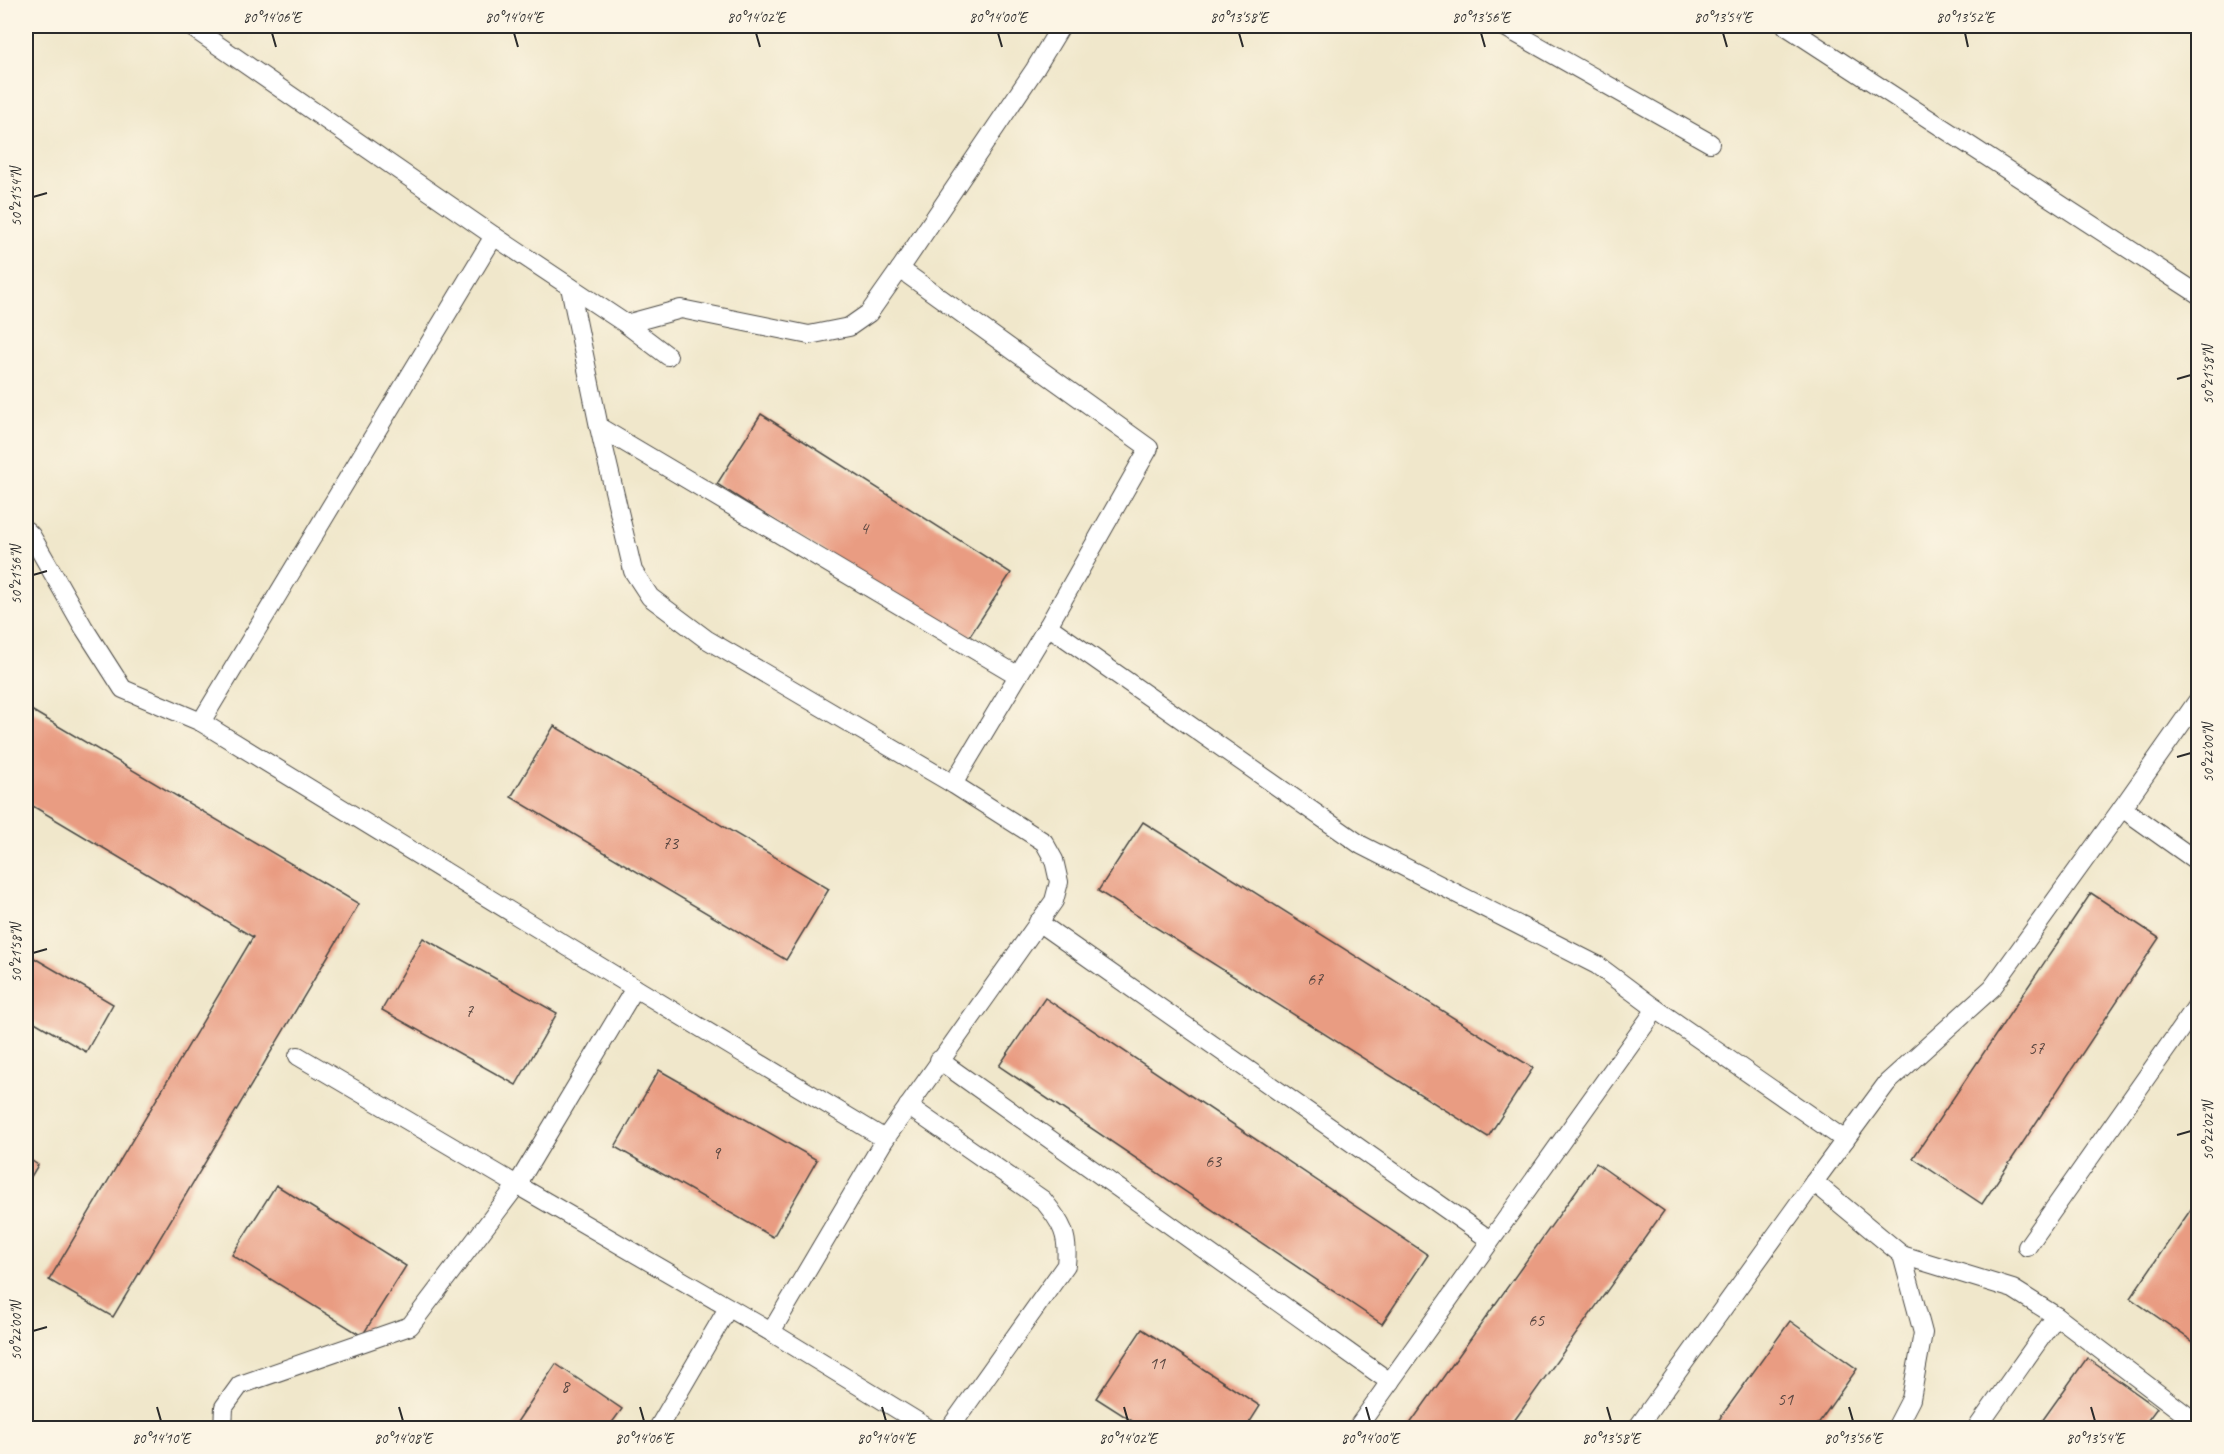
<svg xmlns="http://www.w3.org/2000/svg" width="2224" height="1454" viewBox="0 0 2224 1454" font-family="Caveat,sans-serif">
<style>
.building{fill:#e99c82}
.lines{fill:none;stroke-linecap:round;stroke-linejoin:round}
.lane-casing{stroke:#494743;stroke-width:20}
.lane{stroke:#fff;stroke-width:18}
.ticks{fill:none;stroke:#2b2b2b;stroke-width:2}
.labels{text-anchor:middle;stroke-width:5;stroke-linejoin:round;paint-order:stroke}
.number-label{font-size:18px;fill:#5a4741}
.neatline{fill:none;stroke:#2b2b2b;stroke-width:2}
.ticks-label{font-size:15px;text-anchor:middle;fill:#2b2b2b}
</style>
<rect width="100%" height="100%" fill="#fcf5e5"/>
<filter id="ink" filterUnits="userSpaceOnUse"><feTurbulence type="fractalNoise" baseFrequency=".0167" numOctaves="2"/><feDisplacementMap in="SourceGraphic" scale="12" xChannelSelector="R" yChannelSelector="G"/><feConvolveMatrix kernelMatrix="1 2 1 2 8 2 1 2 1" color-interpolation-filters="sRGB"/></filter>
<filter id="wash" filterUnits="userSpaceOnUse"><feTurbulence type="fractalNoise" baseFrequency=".008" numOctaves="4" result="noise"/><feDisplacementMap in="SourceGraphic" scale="24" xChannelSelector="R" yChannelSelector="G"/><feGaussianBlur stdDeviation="1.35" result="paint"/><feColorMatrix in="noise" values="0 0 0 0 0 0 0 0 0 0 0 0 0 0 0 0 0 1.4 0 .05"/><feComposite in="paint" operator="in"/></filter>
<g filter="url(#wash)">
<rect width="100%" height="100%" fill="#f0e7cb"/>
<g id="blocks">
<g class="building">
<polygon points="761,414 1011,573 966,642 717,484"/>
<polygon points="26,707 359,904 113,1317 49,1280 253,937 26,802"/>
<polygon points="554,726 829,889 786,960 511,797"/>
<polygon points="1143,822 1533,1068 1488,1137 1098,891"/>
<polygon points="2091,893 2159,938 1982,1204 1913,1158"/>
<polygon points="423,938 557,1013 516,1085 382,1010"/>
<polygon points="29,955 113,1004 86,1052 26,1017 26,961"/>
<polygon points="1045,998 1428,1255 1382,1324 999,1066"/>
<polygon points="659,1070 817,1160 773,1237 615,1147"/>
<polygon points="26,1157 38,1165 26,1185"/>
<polygon points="1596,1163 1664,1211 1509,1428 1407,1428"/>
<polygon points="276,1185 406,1266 362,1336 232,1255"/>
<polygon points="2198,1199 2198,1345 2130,1298"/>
<polygon points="1790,1321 1857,1369 1815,1428 1713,1428"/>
<polygon points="1142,1329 1260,1406 1246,1428 1143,1428 1096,1398"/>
<polygon points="2087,1358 2157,1408 2142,1428 2037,1428"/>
<polygon points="556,1364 622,1409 608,1428 513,1428"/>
</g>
</g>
</g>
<g filter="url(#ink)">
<use href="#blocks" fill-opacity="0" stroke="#494743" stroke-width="1.5"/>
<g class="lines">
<g class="lane-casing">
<g id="lane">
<polyline points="190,26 494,236 626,324 668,356"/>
<polyline points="1503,26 1710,143"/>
<polyline points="1786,26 2198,294"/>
<polyline points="900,269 1035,69 1061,26"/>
<polyline points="570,287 599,427 633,571 650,597 706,639 953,784 1044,842 1054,860 1059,882 1054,901 885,1139 771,1332"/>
<polyline points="626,324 681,309 809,335 849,327 869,313 900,269 1149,448 1048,626 953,784"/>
<polyline points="599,427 1017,675"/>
<polyline points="26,530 31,535 84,628 123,689 201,722 635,988 517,1185 771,1332 928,1428"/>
<polyline points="1048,626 1361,845 1597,965 1656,1009"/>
<polyline points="201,722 494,236"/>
<polyline points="2122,808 2198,700"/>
<polyline points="1038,922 1490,1240"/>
<polyline points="635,988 885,1139"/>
<polyline points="939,1060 1390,1382"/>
<path d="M908,1106L1043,1200C1062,1223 1069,1235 1066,1265L950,1428"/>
<polyline points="1814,1182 1887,1083 1992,988 2122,808 2198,862"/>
<polyline points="2027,1247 2198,1004"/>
<polyline points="1902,1255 2013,1289 2056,1316 1977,1428"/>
<polyline points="2056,1316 2198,1424"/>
<polyline points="223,1428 224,1407 240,1385 410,1326 517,1185 298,1056"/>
<polyline points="658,1428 728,1308"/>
<polyline points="1357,1428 1656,1009 1845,1140"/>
<polyline points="1637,1428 1814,1182 1902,1255 1923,1333 1911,1399 1896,1428"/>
</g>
</g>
<use href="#lane" class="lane"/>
</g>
</g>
<path class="ticks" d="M272,33L276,47M514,33L518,47M756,33L760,47M998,33L1002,47M1239,33L1243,47M1481,33L1485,47M1723,33L1727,47M1965,33L1968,47M33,197L47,193M2177,379L2191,375M33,575L47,571M2177,757L2191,753M33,953L47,949M2177,1135L2191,1131M33,1331L47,1327M157,1407L161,1421M399,1407L403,1421M640,1407L644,1421M882,1407L886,1421M1124,1407L1128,1421M1366,1407L1370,1421M1607,1407L1611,1421M1849,1407L1853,1421M2091,1407L2095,1421"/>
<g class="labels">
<g class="number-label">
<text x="864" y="534">4</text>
<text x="670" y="849">73</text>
<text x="1315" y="985">67</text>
<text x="469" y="1017">7</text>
<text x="2036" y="1054">57</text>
<text x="716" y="1159">9</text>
<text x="1213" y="1167">63</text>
<text x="1536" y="1326">65</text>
<text x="1157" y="1369">11</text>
<text x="565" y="1392">8</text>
<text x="1785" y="1405">51</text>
</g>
</g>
<rect width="2224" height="1454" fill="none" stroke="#fcf5e5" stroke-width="66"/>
<rect x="33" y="33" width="2158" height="1388" class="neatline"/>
<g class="ticks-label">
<text x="272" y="22">80°14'06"E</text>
<text x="514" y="22">80°14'04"E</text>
<text x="756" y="22">80°14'02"E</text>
<text x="998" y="22">80°14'00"E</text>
<text x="1239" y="22">80°13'58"E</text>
<text x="1481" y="22">80°13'56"E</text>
<text x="1723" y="22">80°13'54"E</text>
<text x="1965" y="22">80°13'52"E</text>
<text transform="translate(16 197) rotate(-90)" y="5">50°21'54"N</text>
<text transform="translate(2208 375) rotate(-90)" y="5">50°21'58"N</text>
<text transform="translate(16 575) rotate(-90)" y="5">50°21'56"N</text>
<text transform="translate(2208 753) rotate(-90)" y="5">50°22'00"N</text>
<text transform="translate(16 953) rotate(-90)" y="5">50°21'58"N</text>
<text transform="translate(2208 1131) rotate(-90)" y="5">50°22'02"N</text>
<text transform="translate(16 1331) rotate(-90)" y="5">50°22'00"N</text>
<text x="161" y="1443">80°14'10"E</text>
<text x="403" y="1443">80°14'08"E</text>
<text x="644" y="1443">80°14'06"E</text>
<text x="886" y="1443">80°14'04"E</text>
<text x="1128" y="1443">80°14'02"E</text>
<text x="1370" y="1443">80°14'00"E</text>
<text x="1611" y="1443">80°13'58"E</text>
<text x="1853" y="1443">80°13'56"E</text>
<text x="2095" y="1443">80°13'54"E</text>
</g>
</svg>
